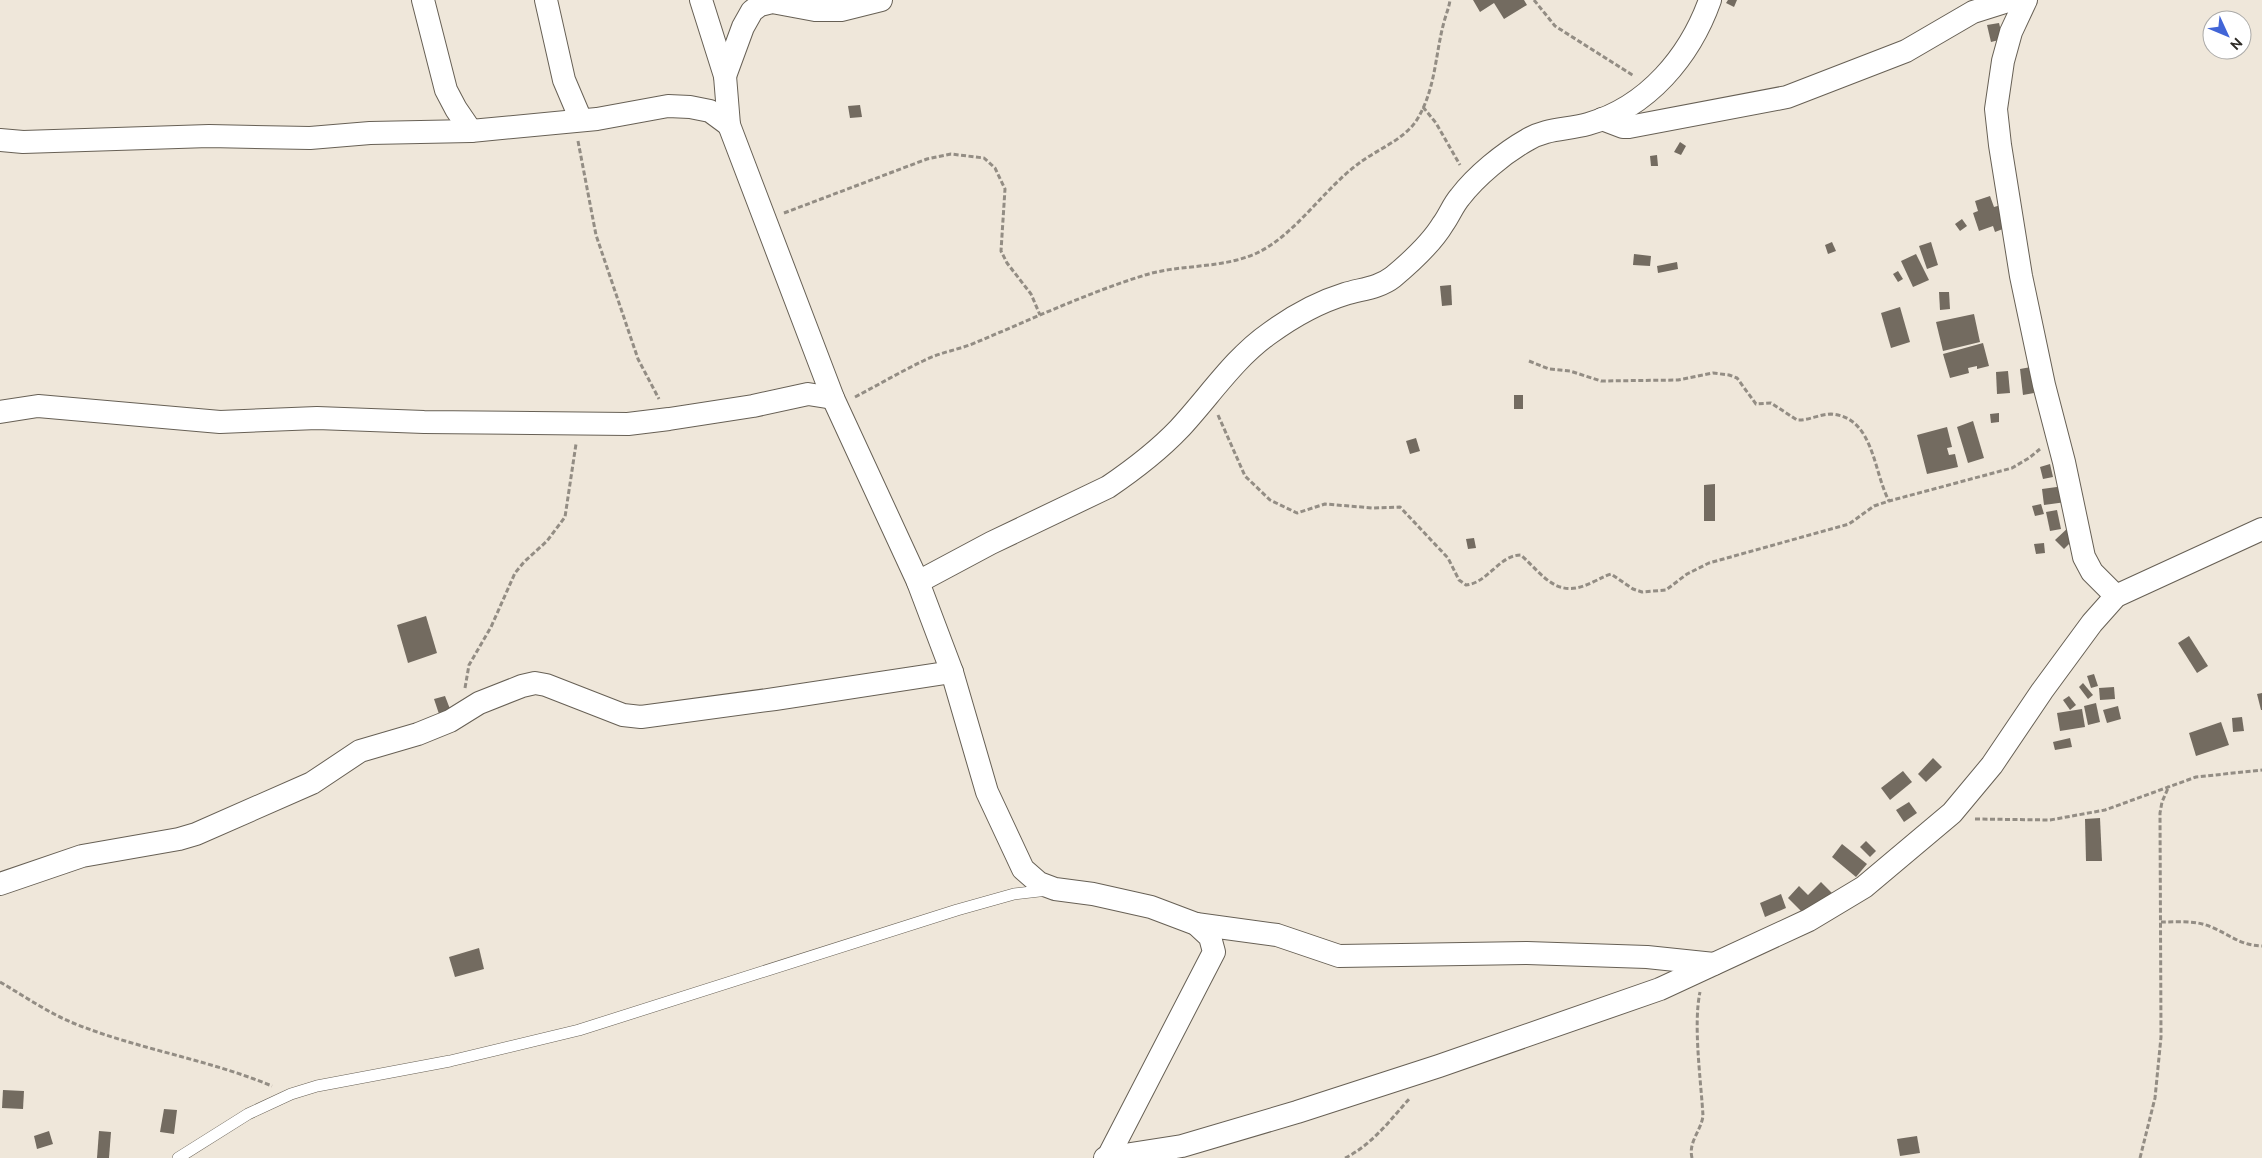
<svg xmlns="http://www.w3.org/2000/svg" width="2262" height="1158" viewBox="0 0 2262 1158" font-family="Ubuntu,sans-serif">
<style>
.building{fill:#736b60}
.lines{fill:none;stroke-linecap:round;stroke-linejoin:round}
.lane-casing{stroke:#676055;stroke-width:12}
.street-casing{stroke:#676055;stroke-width:24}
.path{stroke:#938d84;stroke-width:3;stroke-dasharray:5 2.5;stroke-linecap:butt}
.lane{stroke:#fff;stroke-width:11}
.street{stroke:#fff;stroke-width:22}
</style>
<rect width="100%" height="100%" fill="#efe7da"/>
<g class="building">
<polygon points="1473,0 1524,0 1527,5 1504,19 1494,3 1480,12"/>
<polygon points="1728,0 1737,0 1734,7 1726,3"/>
<polygon points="1999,23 2003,39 1991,42 1987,25"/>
<polygon points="860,105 862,117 850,118 848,106"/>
<polygon points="1680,142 1686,146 1681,155 1674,152"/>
<polygon points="1657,155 1658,166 1651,166 1650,156"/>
<polygon points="1990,196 1994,207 2001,205 2008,227 1995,232 1993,226 1979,231 1973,213 1978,211 1975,201"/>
<polygon points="1962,219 1967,226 1960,231 1955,224"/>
<polygon points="1832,242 1836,251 1828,254 1825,245"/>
<polygon points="1931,242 1938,265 1927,269 1919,246"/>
<polygon points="1634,254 1651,256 1650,266 1633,265"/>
<polygon points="1916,254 1929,280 1913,287 1901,261"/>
<polygon points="1677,262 1678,269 1658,273 1657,266"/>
<polygon points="1898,271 1903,279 1898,282 1893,274"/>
<polygon points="1451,285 1452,305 1442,306 1440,286"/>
<polygon points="1939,292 1949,292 1950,309 1940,310"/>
<polygon points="1900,307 1910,342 1891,348 1881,313"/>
<polygon points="1974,314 1980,342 1943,351 1936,322"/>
<polygon points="1983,343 1989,366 1977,369 1977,366 1968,368 1969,373 1950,378 1943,354"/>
<polygon points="2031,367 2034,393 2023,395 2020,369"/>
<polygon points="2008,371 2010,393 1997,394 1996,372"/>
<rect x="1514" y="395" width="9" height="14"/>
<polygon points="1999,413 1999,422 1991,423 1990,414"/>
<polygon points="1973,421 1984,458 1968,463 1957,427"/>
<polygon points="1947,427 1952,447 1947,448 1949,455 1955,454 1958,467 1927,474 1917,435"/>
<polygon points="1416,438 1420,451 1410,454 1406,441"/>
<polygon points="2050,464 2053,477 2043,479 2040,467"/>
<polygon points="1715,484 1715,521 1704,521 1704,485"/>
<polygon points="2064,486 2066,502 2044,505 2042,489"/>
<polygon points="2041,504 2044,514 2035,516 2032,506"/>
<polygon points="2057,510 2061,529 2050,531 2046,512"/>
<polygon points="2070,526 2078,535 2064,549 2055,540"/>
<polygon points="1474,538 1476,548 1468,549 1466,539"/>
<polygon points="2044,543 2045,553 2036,554 2034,544"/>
<polygon points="426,616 437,653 408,663 397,625"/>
<polygon points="2189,636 2208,666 2197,673 2178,643"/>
<polygon points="2094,674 2098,686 2091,688 2087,676"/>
<polygon points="2083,683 2093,695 2088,699 2079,687"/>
<polygon points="2114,687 2115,699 2100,700 2099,688"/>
<polygon points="2262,693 2262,710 2261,710 2257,694"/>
<polygon points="445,696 450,709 439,714 434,699"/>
<polygon points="2069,696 2076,705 2070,710 2063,700"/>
<polygon points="2096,703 2100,722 2088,725 2084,706"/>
<polygon points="2118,706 2121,719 2107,723 2103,710"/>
<polygon points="2082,709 2085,727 2060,731 2057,713"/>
<polygon points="2242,717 2244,731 2233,732 2232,718"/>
<polygon points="2221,722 2229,745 2196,756 2189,733"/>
<polygon points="2070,738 2072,747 2055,750 2053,742"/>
<polygon points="1933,758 1942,767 1926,782 1918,774"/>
<polygon points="1903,771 1912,782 1890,800 1881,788"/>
<polygon points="1909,802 1917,813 1904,822 1896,810"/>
<polygon points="2100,818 2102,861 2086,861 2085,819"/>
<polygon points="1866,841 1876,851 1870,857 1860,847"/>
<polygon points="1842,844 1867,864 1856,877 1832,857"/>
<polygon points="1821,882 1832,893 1808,918 1788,898 1799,886 1808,895"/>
<polygon points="1781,894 1786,908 1765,917 1760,903"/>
<polygon points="479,948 484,969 455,977 449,957"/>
<polygon points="3,1090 24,1091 23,1109 2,1108"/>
<polygon points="164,1109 177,1110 174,1134 160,1132"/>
<polygon points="49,1131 53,1144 37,1149 34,1136"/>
<polygon points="99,1131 111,1132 109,1158 97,1158"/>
<polygon points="1917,1136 1920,1153 1900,1156 1897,1139"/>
</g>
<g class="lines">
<g class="lane-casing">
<polyline id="lane" points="178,1158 248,1114 291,1094 317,1086 450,1061 579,1030 957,910 1014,894 1048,890"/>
</g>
<g class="street-casing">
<g id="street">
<polyline points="423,0 446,90 456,109 471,131"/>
<polyline points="546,0 564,80 581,120"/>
<polyline points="701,0 725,76 729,125 833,398 918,582 952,672 987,792 1023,869 1039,883 1055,889 1093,894 1151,907 1196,924 1210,937 1214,952 1108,1157"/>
<polyline points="2026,0 2011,32 2003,61 1996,109 2000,145 2021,276 2044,385 2064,462 2084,557 2092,572 2116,596"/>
<polyline points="725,76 743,27 752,11 760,5 772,2 815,10 841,10 881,0"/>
<polyline points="1602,119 1623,127 1629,127 1787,97 1906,51 1973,12 2011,0"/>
<polyline points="0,140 23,142 209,136 310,138 370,133 471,131 597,119 668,106 690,107 710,111 729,125"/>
<polyline points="0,412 38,406 220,422 317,418 424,422 628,424 669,419 753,406 808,394 833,398"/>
<path d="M918,582L991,543L1108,487C1133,470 1158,451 1179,429C1209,397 1234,358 1270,333C1292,317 1319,302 1345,294C1361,289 1379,288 1393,277C1411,262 1431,244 1443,224C1449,216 1453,205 1460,197C1476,176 1504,153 1527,140C1546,128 1567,130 1588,124C1648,107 1690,56 1710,0"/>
<polyline points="0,884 82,856 179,839 196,834 312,783 360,751 418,734 450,721 479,703 522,686 535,683 546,685 623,715 641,717 775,699 952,672"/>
<polyline points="1196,924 1277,935 1339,956 1527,953 1647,957 1714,964"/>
<polyline points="1105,1158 1182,1146 1297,1112 1439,1066 1660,989 1809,920 1864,887 1952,813 1992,765 2042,691 2092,623 2116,596 2262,529"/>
</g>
</g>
<g class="path">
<polyline points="1534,0 1555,26 1634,76"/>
<polyline points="1423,107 1436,123 1460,165"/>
<polyline points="578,141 596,235 638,359 659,399"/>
<polyline points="784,213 927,159 951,154 984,158 995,168 1005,189 1001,251 1007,263 1031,294 1040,315"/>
<path d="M1529,361L1549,369L1570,371L1601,381L1678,380L1713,373L1729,375L1737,378L1756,404L1771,403L1797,420C1808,421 1819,414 1831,414C1874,417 1873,471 1889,501"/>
<path d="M855,397C878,385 900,372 923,361C940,352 959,350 977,342C1032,319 1087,293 1145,275C1181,264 1222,269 1257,253C1295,235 1324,189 1358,164C1377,149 1405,140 1418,118C1436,87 1435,55 1444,22C1446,14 1449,8 1450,0"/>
<path d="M1218,415L1245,476L1270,500L1297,513L1325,504L1373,508L1400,507L1448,558L1459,580L1466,585C1488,583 1499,555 1521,555C1545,577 1557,600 1593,582C1600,579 1604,576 1611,574L1633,589L1642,592L1666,590L1687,574L1709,563L1849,524L1874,506L1889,501L2012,468L2029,458L2040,449"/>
<polyline points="465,688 469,665 491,627 515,573 524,562 547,541 565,517 576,444"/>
<polyline points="1975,819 2050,820 2105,810 2196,777 2262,770"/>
<path d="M2161,922C2177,922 2196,920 2211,927C2231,935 2239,945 2262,946"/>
<path d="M0,982C24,996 47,1012 73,1023C137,1049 207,1059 272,1086"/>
<path d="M1345,1158C1372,1145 1391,1119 1410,1098"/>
<path d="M1692,1158C1688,1142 1701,1131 1703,1116C1701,1081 1693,1025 1700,992"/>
<polyline points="2140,1158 2155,1098 2161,1037 2160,813 2162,802 2169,786"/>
</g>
<use href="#lane" class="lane"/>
<use href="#street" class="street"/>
</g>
<g transform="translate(2227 35) rotate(134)"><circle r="24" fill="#ffffff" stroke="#abaaa8"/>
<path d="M0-4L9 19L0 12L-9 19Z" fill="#4265d7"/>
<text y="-8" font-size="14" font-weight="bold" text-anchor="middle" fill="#2e2b26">N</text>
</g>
</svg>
